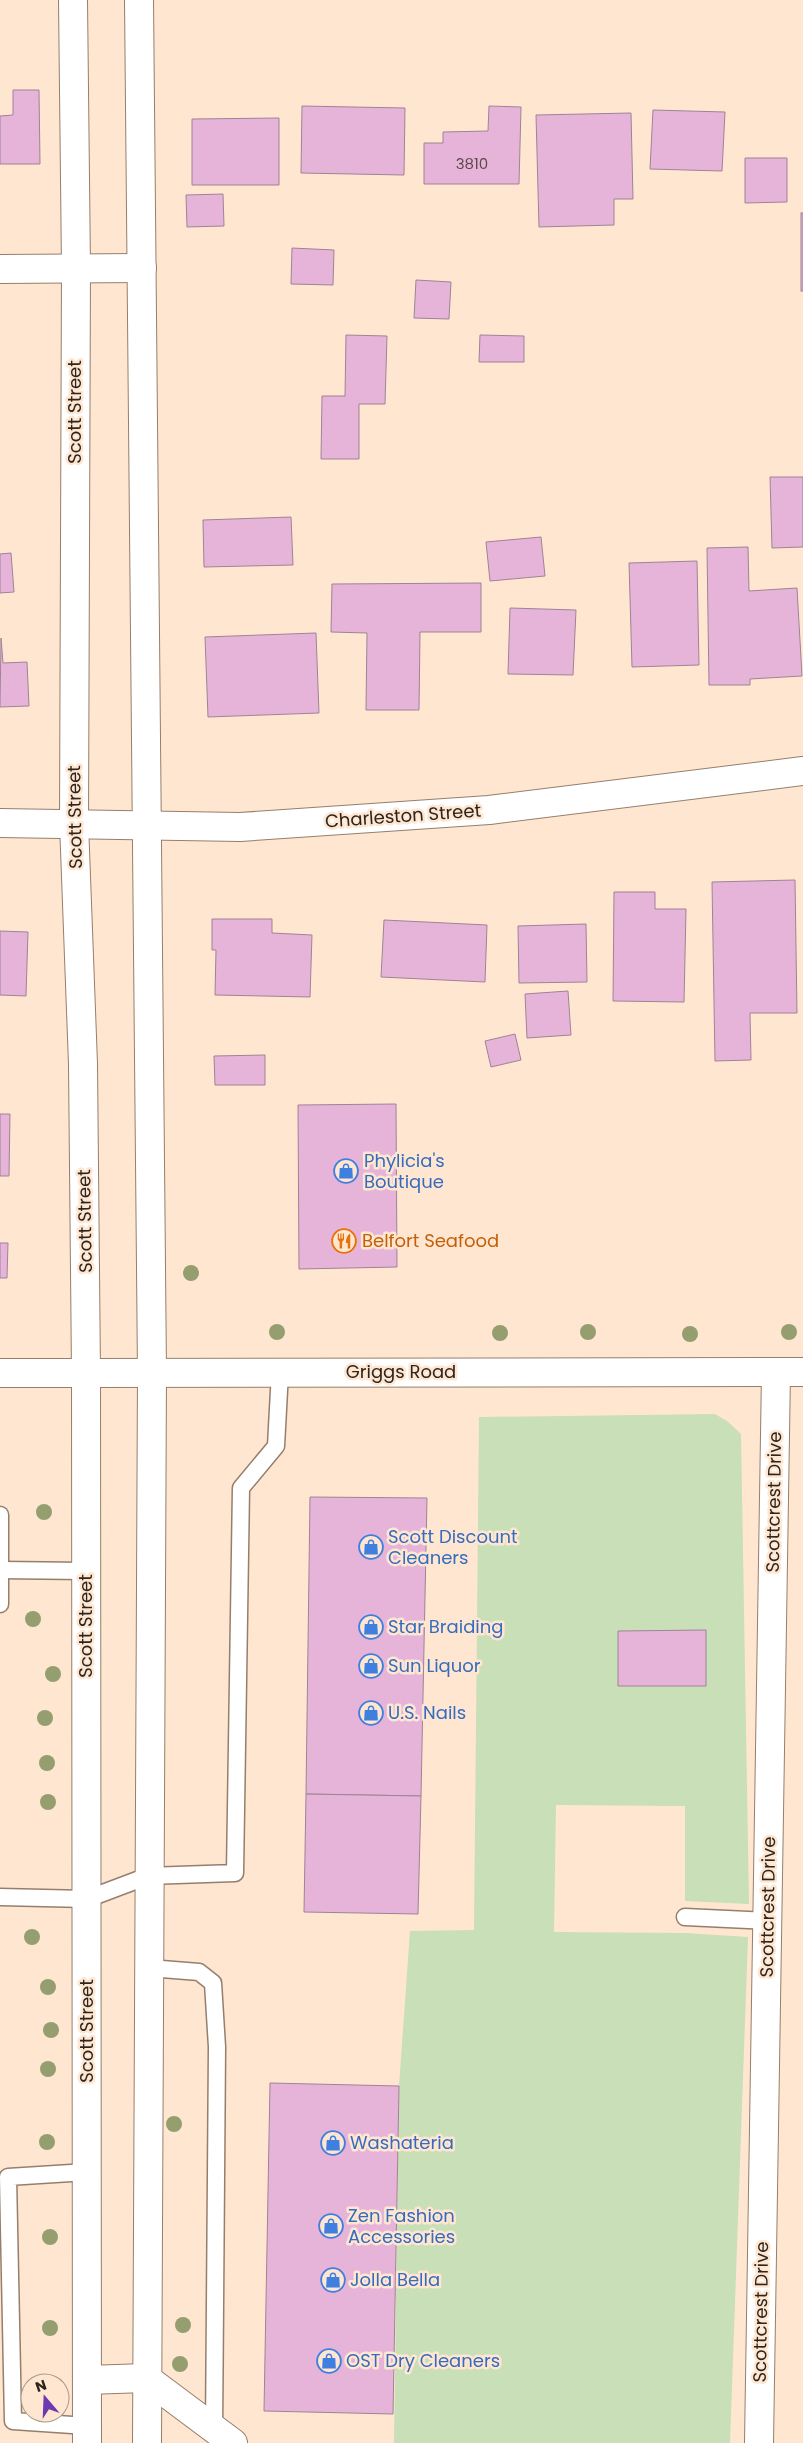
<svg xmlns="http://www.w3.org/2000/svg" width="803" height="2443" viewBox="0 0 803 2443" font-family="Poppins,sans-serif">
<style>
.green{fill:#c8dfb8}
.building{fill:#e7b4d9;stroke:#9d8495}
.lines{fill:none;stroke-linecap:round;stroke-linejoin:round}
.service-casing{stroke:#957f6c;stroke-width:19}
.minor-casing{stroke:#957f6c;stroke-width:30}
.tertiary-casing{stroke:#957f6c;stroke-width:30}
.secondary-casing{stroke:#957f6c;stroke-width:30}
.service{stroke:#fff;stroke-width:16}
.minor{stroke:#fff;stroke-width:28}
.tertiary{stroke:#fff;stroke-width:28}
.secondary{stroke:#fff;stroke-width:28}
.tree{fill:#959e6e}
.labels{text-anchor:middle;stroke-width:5;stroke-linejoin:round;paint-order:stroke}
.number-label{font-size:15px;fill:#5c494c}
.street-label{font-size:18px;fill:#2d251d;stroke:#ffe6d1}
.shop-label{font-size:18px;fill:#366cbe;stroke:#ffe6d1;text-anchor:start}
.food-label{font-size:18px;fill:#c56008;stroke:#ffe6d1;text-anchor:start}
</style>
<rect width="100%" height="100%" fill="#ffe6d1"/>
<polygon class="green" points="715,1414 727,1421 741,1434 749,1904 685,1901 685,1806 556,1805 554,1932 685,1933 748,1937 730,2443 394,2443 399,2086 410,1931 474,1930 479,1417"/>
<g class="building">
<polygon points="13,90 39,90 40,164 0,164 0,116 13,115"/>
<polygon points="302,106 405,108 404,175 301,173"/>
<polygon points="489,106 521,107 519,184 424,184 424,143 443,143 443,132 488,131"/>
<polygon points="653,110 725,112 722,171 650,169"/>
<polygon points="631,113 633,199 614,199 614,225 539,227 536,115"/>
<polygon points="279,118 279,185 192,185 192,119"/>
<polygon points="745,158 787,158 787,202 745,203"/>
<polygon points="223,194 224,226 187,227 186,195"/>
<rect x="801" y="213" width="2" height="78"/>
<polygon points="292,248 334,250 333,285 291,284"/>
<polygon points="416,280 451,282 449,319 414,318"/>
<polygon points="346,335 387,336 385,404 359,404 359,459 321,459 322,396 345,396"/>
<polygon points="480,335 524,336 524,362 479,362"/>
<polygon points="770,477 803,477 803,547 772,548"/>
<polygon points="291,517 293,565 204,567 203,520"/>
<polygon points="541,537 545,576 490,581 486,542"/>
<polygon points="748,547 749,591 797,588 802,676 750,679 750,685 709,685 707,548"/>
<polygon points="11,553 14,592 0,593 0,554"/>
<polygon points="697,561 699,665 632,667 629,563"/>
<polygon points="481,583 481,632 420,632 419,710 366,710 367,633 331,632 332,584"/>
<polygon points="510,608 576,610 573,675 508,674"/>
<polygon points="316,633 319,713 208,717 205,637"/>
<polygon points="1,638 3,663 27,662 29,706 0,707"/>
<polygon points="795,880 797,1013 750,1013 751,1060 715,1061 712,882"/>
<polygon points="614,892 655,892 655,909 686,909 684,1002 613,1001"/>
<polygon points="212,919 272,919 272,933 312,935 310,997 215,995 216,950 212,950"/>
<polygon points="384,920 487,925 485,982 381,977"/>
<polygon points="586,924 587,982 519,983 518,926"/>
<polygon points="0,931 28,932 26,996 0,995"/>
<polygon points="568,991 571,1035 527,1038 525,994"/>
<polygon points="515,1034 521,1060 491,1067 485,1041"/>
<polygon points="265,1055 265,1085 215,1085 214,1056"/>
<polygon points="396,1104 397,1267 299,1269 298,1105"/>
<polygon points="0,1114 10,1114 9,1176 0,1176"/>
<polygon points="0,1243 8,1243 7,1278 0,1278"/>
<polygon points="310,1497 427,1498 421,1796 306,1794"/>
<polygon points="706,1630 706,1686 618,1686 618,1631"/>
<polygon points="306,1794 421,1796 418,1914 304,1912"/>
<polygon points="270,2083 399,2086 393,2414 264,2411"/>
</g>
<g class="lines">
<g class="service-casing">
<g id="service">
<polyline points="0,1515 0,1604"/>
<polyline points="0,1570 86,1571"/>
<polyline points="0,1897 87,1899 148,1876 235,1873 241,1488 276,1446 280,1372"/>
<polyline points="685,1917 768,1921"/>
<polyline points="149,1968 199,1972 213,1983 217,2047 214,2433"/>
<polyline points="87,2426 13,2421 8,2177 87,2172"/>
</g>
</g>
<g class="minor-casing">
<g id="minor">
<polyline points="0,269 142,268"/>
<polyline points="0,823 240,827 489,810 803,771"/>
<polyline points="146,2378 233,2443"/>
<polyline points="759,2443 776,1372"/>
</g>
</g>
<g class="tertiary-casing">
<polyline id="tertiary" points="0,1373 86,1373"/>
</g>
<g class="secondary-casing">
<g id="secondary">
<polyline points="73,0 76,268 74,823 83,1064 86,1373 87,2443"/>
<polyline points="139,0 152,1373 147,2443"/>
<polyline points="86,1373 803,1372"/>
<polyline points="87,2380 146,2378"/>
</g>
</g>
<use href="#service" class="service"/>
<use href="#minor" class="minor"/>
<use href="#tertiary" class="tertiary"/>
<use href="#secondary" class="secondary"/>
</g>
<g class="tree">
<circle cx="191" cy="1273" r="8"/>
<circle cx="277" cy="1332" r="8"/>
<circle cx="588" cy="1332" r="8"/>
<circle cx="789" cy="1332" r="8"/>
<circle cx="500" cy="1333" r="8"/>
<circle cx="690" cy="1334" r="8"/>
<circle cx="44" cy="1512" r="8"/>
<circle cx="33" cy="1619" r="8"/>
<circle cx="53" cy="1674" r="8"/>
<circle cx="45" cy="1718" r="8"/>
<circle cx="47" cy="1763" r="8"/>
<circle cx="48" cy="1802" r="8"/>
<circle cx="32" cy="1937" r="8"/>
<circle cx="48" cy="1987" r="8"/>
<circle cx="51" cy="2030" r="8"/>
<circle cx="48" cy="2069" r="8"/>
<circle cx="174" cy="2124" r="8"/>
<circle cx="47" cy="2142" r="8"/>
<circle cx="50" cy="2237" r="8"/>
<circle cx="183" cy="2325" r="8"/>
<circle cx="50" cy="2328" r="8"/>
<circle cx="180" cy="2364" r="8"/>
</g>
<defs>
<g id="shop-ring" transform="scale(1.25)"><circle r="9.5" fill="#ffe6d1" stroke="#3f7fe0" stroke-width="1.5"/><path d="M-5-2.5h2.3a2.7 3.5 0 0 1 5.4 0H5L5.5 6h-11ZM-1.5-2.5h3a1.5 2.3 0 0 0-3 0Z" fill="#3f7fe0"/></g>
<g id="restaurant-ring" transform="scale(1.25)"><circle r="9.5" fill="#ffe6d1" stroke="#e8710a" stroke-width="1.5"/><path d="M-5-6h1v4h1v-4h1v4h1v-4h1v5L-1.5 .5V6h-2V.5L-5-1ZM5-6V6H3V1.5H1.5Q1.5-4 5-6Z" fill="#e8710a"/></g>
</defs>
<g fill-rule="evenodd">
<use href="#shop-ring" x="346" y="1171"/>
<use href="#restaurant-ring" x="344" y="1241"/>
<use href="#shop-ring" x="371" y="1547"/>
<use href="#shop-ring" x="371" y="1627"/>
<use href="#shop-ring" x="371" y="1666"/>
<use href="#shop-ring" x="371" y="1713"/>
<use href="#shop-ring" x="333" y="2143"/>
<use href="#shop-ring" x="331" y="2226"/>
<use href="#shop-ring" x="333" y="2280"/>
<use href="#shop-ring" x="329" y="2361"/>
</g>
<g class="labels">
<g class="number-label">
<text x="472" y="169">3810</text>
</g>
<g class="street-label">
<text transform="translate(75 412) rotate(-90)" y="6">Scott Street</text>
<text transform="translate(403 816) rotate(-4)" y="6">Charleston Street</text>
<text transform="translate(75 817) rotate(-91)" y="6">Scott Street</text>
<text transform="translate(85 1221) rotate(-91)" y="6">Scott Street</text>
<text x="401" y="1378">Griggs Road</text>
<text transform="translate(774 1502) rotate(-89)" y="6">Scottcrest Drive</text>
<text transform="translate(86 1626) rotate(-90)" y="6">Scott Street</text>
<text transform="translate(768 1907) rotate(-89)" y="6">Scottcrest Drive</text>
<text transform="translate(87 2031) rotate(-90)" y="6">Scott Street</text>
<text transform="translate(761 2312) rotate(-89)" y="6">Scottcrest Drive</text>
</g>
<g class="shop-label">
<text x="364" y="1167">Phylicia's<tspan x="364" dy="21">Boutique</tspan></text>
<text x="388" y="1543">Scott Discount<tspan x="388" dy="21">Cleaners</tspan></text>
<text x="388" y="1633">Star Braiding</text>
<text x="388" y="1672">Sun Liquor</text>
<text x="388" y="1719">U.S. Nails</text>
<text x="350" y="2149">Washateria</text>
<text x="348" y="2222">Zen Fashion<tspan x="348" dy="21">Accessories</tspan></text>
<text x="350" y="2286">Jolla Bella</text>
<text x="346" y="2367">OST Dry Cleaners</text>
</g>
<g class="food-label">
<text x="362" y="1247">Belfort Seafood</text>
</g>
</g>
<g transform="translate(45 2398) rotate(341)"><circle r="24" fill="#ffe6d1" stroke="#ab9989"/>
<path d="M0-4L9 19L0 12L-9 19Z" fill="#6e38ae"/>
<text y="-8" font-size="14" font-weight="bold" text-anchor="middle" fill="#2d251d">N</text>
</g>
</svg>
